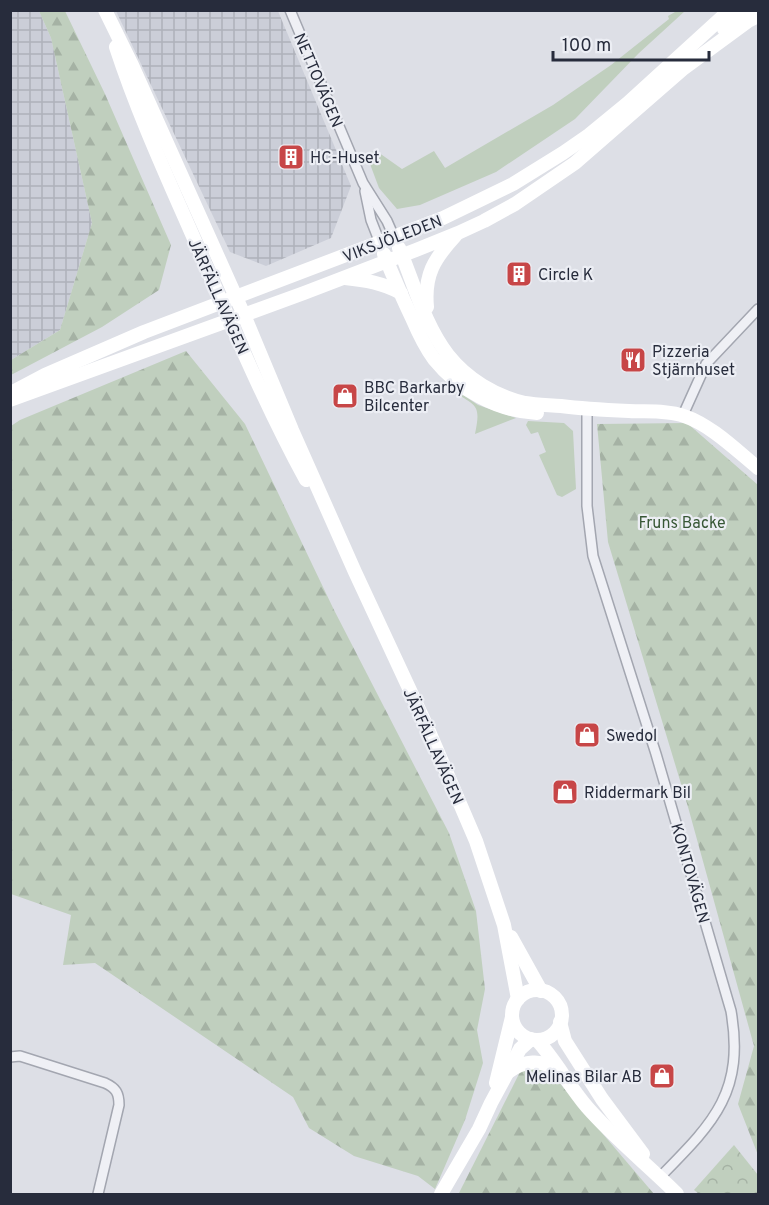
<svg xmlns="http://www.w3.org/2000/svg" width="769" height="1205" viewBox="0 0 769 1205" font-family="Overpass,sans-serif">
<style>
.industrial{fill:url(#industrial-grid)}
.grass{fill:#c0cfbe}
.forest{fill:url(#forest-firs)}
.park{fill:url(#park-crowns)}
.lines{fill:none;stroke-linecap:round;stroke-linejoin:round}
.street-casing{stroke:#a3a6b0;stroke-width:12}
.street{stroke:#eff0f5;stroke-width:9}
.secondary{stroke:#fff;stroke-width:14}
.labels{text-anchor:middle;stroke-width:4.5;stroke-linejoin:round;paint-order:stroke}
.street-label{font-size:16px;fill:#272c3c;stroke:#eceef4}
.poi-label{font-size:16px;fill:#272c3c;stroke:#eceef4;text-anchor:start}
.park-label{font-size:16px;fill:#375735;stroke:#eceef4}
</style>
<defs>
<pattern id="industrial-grid" width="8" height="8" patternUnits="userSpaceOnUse" patternTransform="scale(1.5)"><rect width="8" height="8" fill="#cbced8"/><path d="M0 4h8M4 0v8" fill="none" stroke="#aeb1ba"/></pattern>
<pattern id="forest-firs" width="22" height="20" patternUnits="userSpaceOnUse" patternTransform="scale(1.5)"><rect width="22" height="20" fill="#c0cfbe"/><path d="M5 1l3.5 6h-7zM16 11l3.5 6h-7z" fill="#a5b2a4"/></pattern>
<pattern id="park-crowns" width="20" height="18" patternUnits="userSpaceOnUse" patternTransform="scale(1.5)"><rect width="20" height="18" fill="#c0cfbe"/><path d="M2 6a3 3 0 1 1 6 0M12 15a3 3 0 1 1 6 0" fill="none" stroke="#a5b2a4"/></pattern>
</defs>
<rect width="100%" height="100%" fill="#dddfe6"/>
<g class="industrial">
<polygon points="11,11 39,11 51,38 92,223 60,330 11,360"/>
<polygon points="116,11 278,11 351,186 331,238 266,266 230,252"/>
</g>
<g class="grass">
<polygon points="674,11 685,11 639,53 575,119 496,172 420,205 397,209 379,188 367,156 375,150 402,169 434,151 445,168 553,105 611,65 669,19 668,16 675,12"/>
<path d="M454,389L478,405L516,418L475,434C481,404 477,407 453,391Z"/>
<polygon points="528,421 564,423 573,431 576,489 562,497 557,495 539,455 546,452 538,432 531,434 526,425"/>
</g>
<g class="forest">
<polygon points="39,11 65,11 105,94 171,245 159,290 102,327 11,375 11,360 60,330 92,223 51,38"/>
<polygon points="186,351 245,424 334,610 449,833 476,911 485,989 477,1030 483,1063 465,1120 435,1189 418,1176 354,1156 309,1128 293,1097 95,963 63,965 71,915 11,894 11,426 20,420"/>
<polygon points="687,423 758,485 758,1155 738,1104 754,1046 688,807 608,542 597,424"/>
<polygon points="532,1068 551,1073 654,1194 460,1194 459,1193 521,1070"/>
</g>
<polygon class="park" points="734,1145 758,1175 758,1194 699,1194 694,1190"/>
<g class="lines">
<g class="street-casing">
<g id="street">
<polyline points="290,10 363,183 387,221 394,237"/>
<polyline points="365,191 371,220 380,243"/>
<path d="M587,410V506L593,556L656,754L731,1011C745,1093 713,1123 660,1177"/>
<polyline points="683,415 706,364 758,309"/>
<path d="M10,1057L20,1056L105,1083C116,1088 119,1093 119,1105L98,1194"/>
</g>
</g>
<use href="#street" class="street"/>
<g class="secondary">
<polyline points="105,10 132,65 244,315 292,430 355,572 428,729 476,841 504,925 518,999"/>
<polyline points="724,29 733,20 747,10"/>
<path d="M116,47C138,114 167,177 195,241C230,321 264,403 306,480"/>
<path d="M399,248C414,283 424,324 448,355C467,379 495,396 525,403C536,405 549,405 561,406C584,409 606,410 629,411C647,412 667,410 684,416C711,425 736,450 758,468"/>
<path d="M384,254C393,276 402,297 412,318C418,332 425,347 434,359C459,390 497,411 537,413"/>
<path d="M345,278C365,280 383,283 401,293"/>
<path d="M427,307C424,275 434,259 455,236"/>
<polyline points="11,393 45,375 144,332 443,218 513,184 563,153 589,135 628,103 730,10"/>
<polyline points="10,400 304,293 416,250 458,233 484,221 515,204 575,163 684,68 748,21 758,16"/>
<polyline points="511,937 541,991"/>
<circle cx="537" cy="1015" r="25"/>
<polyline points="560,1022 565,1041 602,1099 643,1154"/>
<path d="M537,1040C556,1061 569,1086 587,1107C615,1139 648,1165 677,1194"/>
<path d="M508,1072C523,1061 542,1058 558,1071"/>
<polyline points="496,1083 512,1017"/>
<polyline points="441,1194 479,1129 491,1103 520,1049 531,1039"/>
</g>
</g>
<defs>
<g id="building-square" transform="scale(1.35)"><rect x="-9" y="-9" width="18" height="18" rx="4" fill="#c74647" stroke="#eceef4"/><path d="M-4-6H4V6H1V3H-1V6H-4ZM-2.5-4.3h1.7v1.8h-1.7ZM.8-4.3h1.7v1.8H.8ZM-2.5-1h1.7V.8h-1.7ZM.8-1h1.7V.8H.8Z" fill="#fff"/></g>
<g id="restaurant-square" transform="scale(1.35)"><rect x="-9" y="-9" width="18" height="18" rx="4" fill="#c74647" stroke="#eceef4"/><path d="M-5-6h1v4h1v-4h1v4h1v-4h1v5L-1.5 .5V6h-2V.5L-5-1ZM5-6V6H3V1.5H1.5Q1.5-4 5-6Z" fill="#fff"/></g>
<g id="shop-square" transform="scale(1.35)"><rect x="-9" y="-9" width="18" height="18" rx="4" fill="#c74647" stroke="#eceef4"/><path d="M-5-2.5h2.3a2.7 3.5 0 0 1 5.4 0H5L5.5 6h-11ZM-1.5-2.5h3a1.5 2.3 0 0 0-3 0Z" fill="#fff"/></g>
</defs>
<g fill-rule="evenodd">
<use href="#building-square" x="291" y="157"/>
<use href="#building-square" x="519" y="274"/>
<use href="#restaurant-square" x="633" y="360"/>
<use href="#shop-square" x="345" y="396"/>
<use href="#shop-square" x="587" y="735"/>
<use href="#shop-square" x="565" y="792"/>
<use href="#shop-square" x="662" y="1076"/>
</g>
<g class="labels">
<g class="street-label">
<text transform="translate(319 80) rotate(67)" y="6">NETTOVÄGEN</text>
<text transform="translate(392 238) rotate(-21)" y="6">VIKSJÖLEDEN</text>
<text transform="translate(219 296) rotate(66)" y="6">JÄRFÄLLAVÄGEN</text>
<text transform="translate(434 746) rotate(66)" y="6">JÄRFÄLLAVÄGEN</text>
<text transform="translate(691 873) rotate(74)" y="6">KONTOVÄGEN</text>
</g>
<g class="poi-label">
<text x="310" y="163">HC-Huset</text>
<text x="538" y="280">Circle K</text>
<text x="652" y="357">Pizzeria<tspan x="652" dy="18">Stjärnhuset</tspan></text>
<text x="364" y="393">BBC Barkarby<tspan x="364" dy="18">Bilcenter</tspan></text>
<text x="606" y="741">Swedol</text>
<text x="584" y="798">Riddermark Bil</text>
<text x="642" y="1082" text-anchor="end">Melinas Bilar AB</text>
</g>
<g class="park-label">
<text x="682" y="528">Fruns Backe</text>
</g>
</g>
<rect width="769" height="1205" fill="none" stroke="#272c3c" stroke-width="24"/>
<path d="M553 51v9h156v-9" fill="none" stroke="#272c3c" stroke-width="3"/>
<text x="562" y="51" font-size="18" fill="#272c3c" stroke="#eceef4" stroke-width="4.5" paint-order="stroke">100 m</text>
</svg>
